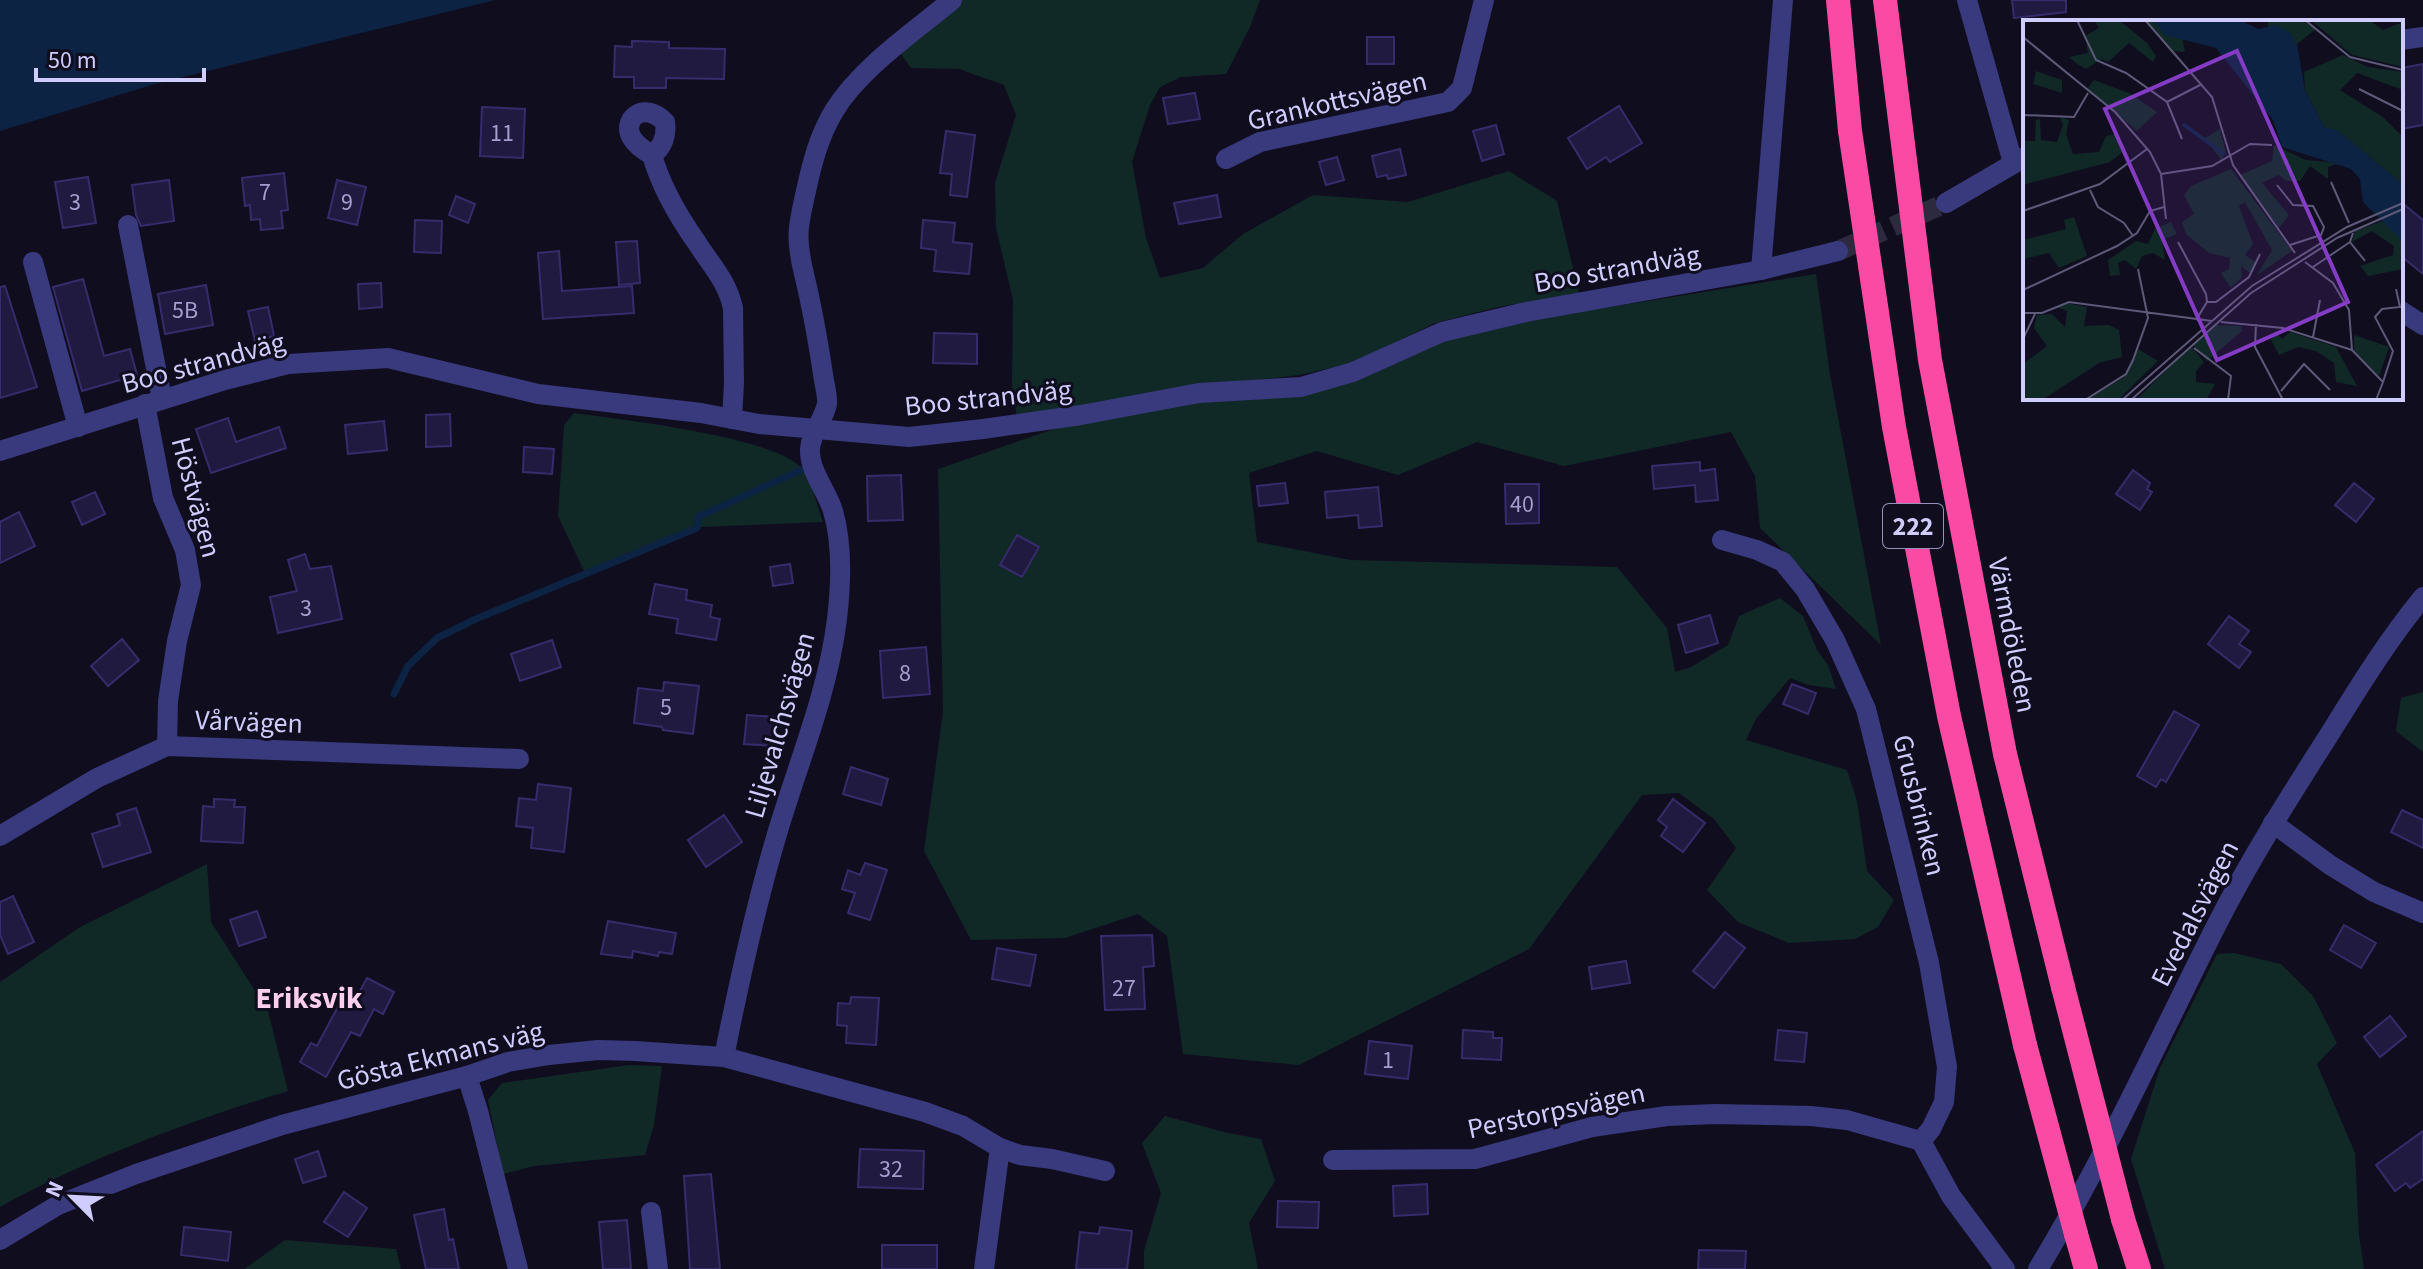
<svg xmlns="http://www.w3.org/2000/svg" width="2423" height="1269" viewBox="0 0 2423 1269" font-family="'Source Sans 3',sans-serif">
<style>
.green{fill:#102927}
.water{fill:#0d2343}
.lines{fill:none;stroke-linecap:round;stroke-linejoin:round}
.stream{stroke:#0d2343;stroke-width:7}
.building{fill:#201940;stroke:#372c6b;stroke-width:2}
.minor-tunnel{stroke:#2d2a40;stroke-width:20;stroke-dasharray:20 10;stroke-linecap:butt}
.minor{stroke:#39397d;stroke-width:20}
.highway{stroke:#fb4aa4;stroke-width:24}
.highway-bridge{stroke:#fb4aa4;stroke-width:24}
.labels{text-anchor:middle;stroke-width:6;stroke-linejoin:round;paint-order:stroke}
.number-label{font-size:24px;fill:#a49fce}
.shield{fill:#100d1f;stroke:#9693bb;stroke-width:2}
.shield-label{font-size:26px;font-weight:bold;fill:#d0ccfe}
.street-label{font-size:28px;fill:#d0ccfe;stroke:#100d1f}
.neighbourhood-label{font-size:30px;font-weight:bold;fill:#feceee;stroke:#100d1f}
.inset-river{fill:none;stroke:#0d2343;stroke-width:4}
.inset-road{fill:none;stroke:#5d5978;stroke-width:2}
.view{fill:#843cc5;fill-opacity:0.15;stroke:#843cc5;stroke-width:4}
.inset-edge{fill:none;stroke:#d0ccfe;stroke-width:4}
</style>
<rect width="100%" height="100%" fill="#100d1f"/>
<g class="green">
<polygon points="936,0 1260,0 1250,27 1226,74 1181,77 1160,87 1150,105 1132,162 1146,238 1160,278 1203,268 1243,234 1313,195 1408,202 1509,171 1557,201 1579,293 1498,307 1435,323 1354,363 1299,375 1198,387 1017,418 1012,386 1013,300 996,228 995,183 1016,115 1004,85 959,69 911,68 891,40"/>
<polygon points="1816,274 1830,375 1881,645 1760,528 1755,476 1731,432 1564,466 1477,442 1398,475 1317,451 1249,473 1257,542 1351,560 1617,567 1667,628 1675,672 1691,667 1728,645 1739,616 1780,598 1803,616 1817,650 1828,665 1836,689 1809,685 1790,678 1756,719 1746,740 1847,770 1857,801 1867,871 1894,900 1878,927 1855,939 1789,943 1738,922 1707,890 1736,848 1714,819 1679,793 1642,795 1529,949 1299,1065 1183,1054 1167,936 1138,914 1065,938 971,940 924,851 943,712 938,469 1054,429 1199,398 1303,394 1448,339 1529,320"/>
<path d="M574,413C617,419 782,437 804,471C813,485 817,506 823,522L702,527L584,571L558,516L564,425Z"/>
<polygon points="2423,692 2423,752 2396,731 2401,698"/>
<path d="M207,864L211,922L268,1011L288,1091C191,1121 88,1158 0,1207V982L80,927Z"/>
<polygon points="2234,953 2281,964 2313,996 2337,1043 2317,1064 2355,1153 2359,1235 2364,1269 2165,1269 2131,1159 2160,1068 2217,954"/>
<polygon points="629,1065 662,1066 654,1125 645,1155 534,1166 503,1174 488,1100 502,1083"/>
<polygon points="1165,1116 1228,1133 1261,1139 1275,1181 1249,1223 1258,1269 1144,1269 1144,1251 1161,1193 1142,1143"/>
<polygon points="285,1240 396,1249 401,1269 244,1269"/>
</g>
<polygon class="water" points="0,0 495,0 155,84 0,131"/>
<g class="lines">
<polyline class="stream" points="394,694 408,666 437,638 478,618 697,528 698,517 803,469"/>
</g>
<g class="building">
<polygon points="2012,0 2066,0 2066,12 2014,18"/>
<rect x="1367" y="37" width="27" height="27"/>
<polygon points="632,41 669,42 669,48 725,49 724,79 666,78 666,88 634,88 634,77 614,77 615,46 632,47"/>
<polygon points="2423,64 2423,125 2401,129 2401,68"/>
<polygon points="1195,93 1200,119 1168,124 1163,98"/>
<polygon points="1619,106 1642,143 1610,162 1606,157 1587,169 1568,138"/>
<polygon points="482,107 525,109 523,158 480,156"/>
<polygon points="1496,125 1504,154 1482,161 1473,131"/>
<polygon points="946,131 975,135 967,197 950,195 952,174 940,173"/>
<polygon points="1400,149 1406,175 1388,179 1387,175 1377,177 1372,156"/>
<polygon points="1337,157 1344,180 1326,185 1319,162"/>
<polygon points="284,173 288,210 281,211 283,228 261,230 260,219 251,220 250,205 245,206 242,178"/>
<polygon points="88,177 96,223 63,228 55,182"/>
<polygon points="169,180 174,221 141,226 136,215 132,185"/>
<polygon points="337,180 366,187 357,225 328,218"/>
<polygon points="1217,195 1221,217 1179,224 1174,203"/>
<polygon points="456,196 475,204 468,223 449,215"/>
<polygon points="2401,202 2423,220 2423,274 2401,256"/>
<polygon points="415,220 442,221 441,253 414,252"/>
<polygon points="923,220 955,223 953,242 972,244 969,274 934,271 936,250 921,248"/>
<polygon points="637,241 640,283 619,285 616,242"/>
<polygon points="559,251 562,291 632,286 634,313 543,319 538,253"/>
<polygon points="83,279 104,356 130,349 137,375 82,391 53,287"/>
<polygon points="381,283 382,307 359,309 358,284"/>
<polygon points="206,285 213,325 165,334 158,294"/>
<polygon points="5,286 37,387 0,398 0,287"/>
<polygon points="268,307 274,336 255,341 248,311"/>
<polygon points="934,333 977,334 977,364 933,363"/>
<polygon points="450,414 451,446 426,447 426,415"/>
<polygon points="228,418 236,442 279,427 286,448 211,473 196,429"/>
<polygon points="384,421 387,450 348,454 345,425"/>
<polygon points="524,447 554,449 552,474 523,472"/>
<polygon points="1700,462 1700,471 1715,469 1718,500 1696,502 1695,485 1654,489 1652,466"/>
<polygon points="2133,470 2150,483 2147,489 2152,492 2140,510 2116,494"/>
<polygon points="901,475 903,520 868,521 867,476"/>
<polygon points="1285,483 1288,503 1259,506 1257,486"/>
<polygon points="2354,483 2374,499 2356,522 2335,505"/>
<polygon points="1505,484 1539,484 1539,523 1506,524"/>
<polygon points="1378,487 1382,526 1359,528 1358,515 1327,518 1325,492"/>
<polygon points="95,492 105,514 82,525 72,502"/>
<polygon points="19,512 35,546 0,563 0,522"/>
<polygon points="1017,535 1039,547 1022,577 1000,565"/>
<polygon points="305,554 310,569 331,566 342,619 278,633 270,597 297,591 288,560"/>
<polygon points="790,564 793,583 773,586 770,567"/>
<polygon points="655,584 687,590 686,600 712,605 710,617 720,619 716,640 676,633 678,619 649,614"/>
<polygon points="1710,615 1718,643 1686,653 1678,625"/>
<polygon points="2229,616 2249,631 2239,644 2251,652 2239,668 2208,644"/>
<polygon points="122,639 139,660 108,686 91,666"/>
<polygon points="552,640 561,667 520,681 511,654"/>
<polygon points="926,647 930,694 883,698 880,651"/>
<polygon points="664,682 699,686 693,734 663,730 662,727 634,723 638,688 663,691"/>
<polygon points="1792,684 1816,693 1808,714 1783,704"/>
<polygon points="2174,711 2199,725 2166,782 2161,779 2156,787 2137,776"/>
<polygon points="747,715 777,717 775,746 744,744"/>
<polygon points="851,767 888,779 881,805 843,794"/>
<polygon points="538,784 571,788 564,852 531,848 533,828 516,826 519,798 536,800"/>
<polygon points="214,799 235,800 234,807 245,807 243,843 201,841 203,806 214,807"/>
<polygon points="1673,799 1705,823 1683,852 1661,836 1667,827 1658,820"/>
<polygon points="136,808 151,852 103,867 92,834 120,825 117,814"/>
<polygon points="2402,810 2423,820 2423,848 2391,832"/>
<polygon points="724,815 742,842 706,867 688,840"/>
<polygon points="865,863 887,870 870,920 848,913 855,893 842,889 848,870 860,875"/>
<polygon points="13,896 34,942 8,954 0,935 0,902"/>
<polygon points="257,911 266,937 239,946 230,920"/>
<polygon points="608,921 676,933 672,954 659,952 658,956 633,951 632,958 601,954"/>
<polygon points="2344,925 2376,943 2361,968 2330,950"/>
<polygon points="1725,932 1745,948 1714,988 1693,971"/>
<polygon points="1152,935 1154,966 1143,967 1145,1009 1105,1010 1101,936"/>
<polygon points="997,948 1036,955 1030,986 992,979"/>
<polygon points="1626,961 1630,983 1592,989 1589,967"/>
<polygon points="367,978 394,992 383,1014 374,1009 360,1036 351,1032 326,1077 300,1062 311,1043 317,1046 342,999 353,1004"/>
<polygon points="851,997 879,998 876,1045 846,1043 847,1026 837,1025 838,1003 850,1004"/>
<polygon points="2390,1016 2406,1036 2380,1057 2364,1037"/>
<polygon points="1463,1030 1493,1032 1493,1038 1502,1038 1501,1060 1462,1058"/>
<polygon points="1778,1030 1807,1033 1804,1062 1775,1060"/>
<polygon points="1369,1041 1412,1046 1408,1079 1365,1074"/>
<polygon points="2423,1131 2423,1179 2410,1188 2406,1183 2395,1191 2376,1165"/>
<polygon points="860,1149 924,1151 923,1189 858,1187"/>
<polygon points="318,1151 326,1176 303,1183 295,1159"/>
<polygon points="711,1174 720,1269 690,1269 684,1176"/>
<polygon points="1427,1184 1428,1214 1394,1216 1393,1186"/>
<polygon points="344,1192 367,1208 348,1237 324,1222"/>
<polygon points="1278,1201 1319,1202 1318,1228 1277,1227"/>
<polygon points="444,1209 449,1240 453,1239 459,1269 426,1269 414,1215"/>
<polygon points="627,1220 631,1269 603,1269 599,1222"/>
<polygon points="184,1227 231,1232 228,1261 181,1255"/>
<polygon points="1100,1227 1132,1231 1127,1269 1076,1269 1080,1232 1099,1234"/>
<rect x="882" y="1245" width="55" height="24"/>
<polygon points="1699,1250 1746,1251 1745,1269 1698,1269"/>
</g>
<g class="lines">
<polyline class="minor-tunnel" points="1838,251 1946,203"/>
<g class="minor">
<polyline points="1967,0 2013,163"/>
<polyline points="2401,40 2423,37"/>
<path d="M652,155C645,151 636,145 632,138C621,120 643,100 665,122C667,135 663,147 652,155C661,187 678,216 697,243C711,265 727,281 733,308L734,383L732,419"/>
<polyline points="1226,159 1260,142 1448,102 1462,88 1484,0"/>
<polyline points="1946,203 2025,157"/>
<polyline points="128,225 162,399"/>
<polyline points="33,262 78,427"/>
<polyline points="1761,270 1783,0"/>
<polyline points="2401,311 2423,325"/>
<polyline points="145,404 163,498 185,550 191,585 177,641 168,701 167,746"/>
<polyline points="0,451 225,380 288,364 388,358 538,394 701,413 759,424 909,437 983,429 1081,415 1199,393 1301,387 1353,372 1442,332 1526,312 1761,270 1838,251"/>
<polyline points="1722,540 1757,550 1783,562 1805,589 1835,640 1866,709 1929,963 1947,1067 1944,1102 1931,1129 1921,1141"/>
<polyline points="2273,823 2330,865 2374,892 2423,913"/>
<polyline points="0,836 97,778 167,746 519,759"/>
<path d="M724,1057C739,982 755,908 777,834C798,763 828,693 837,619C841,585 843,545 833,511C827,491 809,471 810,449C811,433 824,419 827,404C828,396 824,383 823,374C818,341 812,307 804,274C795,237 798,226 806,191C812,163 819,136 834,111C860,68 914,32 952,0"/>
<polyline points="467,1076 478,1111 518,1269"/>
<polyline points="1333,1160 1475,1159 1592,1127 1667,1116 1715,1114 1811,1116 1847,1120 1921,1141 1951,1196 2005,1269"/>
<polyline points="651,1212 658,1269"/>
<polyline points="0,1240 58,1205 136,1174 282,1125 467,1076 508,1062 549,1055 598,1050 635,1051 724,1057 925,1112 963,1126 1000,1148 1020,1155 1052,1159 1105,1171"/>
<polyline points="984,1269 1000,1148"/>
<path d="M2038,1269C2104,1160 2157,1043 2214,930C2249,860 2292,793 2334,727C2362,682 2390,637 2423,597"/>
</g>
<g class="highway">
<polyline points="1838,0 1850,131 1894,427 1949,716 2025,1045"/>
<polyline points="1885,0 1930,360 2005,754 2063,987"/>
<polyline points="2123,1219 2139,1269"/>
<polyline points="2076,1234 2086,1269"/>
</g>
<g class="highway-bridge">
<polyline points="2063,987 2123,1219"/>
<polyline points="2025,1045 2076,1234"/>
</g>
</g>
<g class="labels">
<g class="number-label">
<text x="502" y="141">11</text>
<text x="265" y="200">7</text>
<text x="75" y="210">3</text>
<text x="347" y="210">9</text>
<text x="185" y="318">5B</text>
<text x="1522" y="512">40</text>
<text x="306" y="616">3</text>
<text x="905" y="681">8</text>
<text x="666" y="715">5</text>
<text x="1124" y="996">27</text>
<text x="1388" y="1068">1</text>
<text x="891" y="1177">32</text>
</g>
<rect class="shield" x="1883" y="504" width="60" height="44" rx="6"/>
<g class="shield-label">
<text x="1913" y="535">222</text>
</g>
<g class="street-label">
<text transform="translate(1337 100) rotate(-13)" y="10">Grankottsvägen</text>
<text transform="translate(1617 268) rotate(-10)" y="10">Boo strandväg</text>
<text transform="translate(203 362) rotate(-15)" y="10">Boo strandväg</text>
<text transform="translate(988 397) rotate(-6)" y="10">Boo strandväg</text>
<text transform="translate(197 497) rotate(75)" y="10">Höstvägen</text>
<text transform="translate(2013 635) rotate(79)" y="10">Värmdöleden</text>
<text transform="translate(249 721) rotate(2)" y="10">Vårvägen</text>
<text transform="translate(779 725) rotate(-74)" y="10">Liljevalchsvägen</text>
<text transform="translate(1920 805) rotate(76)" y="10">Grusbrinken</text>
<text transform="translate(2194 913) rotate(-63)" y="10">Evedalsvägen</text>
<text transform="translate(440 1055) rotate(-14)" y="10">Gösta Ekmans väg</text>
<text transform="translate(1556 1110) rotate(-12)" y="10">Perstorpsvägen</text>
</g>
<g class="neighbourhood-label">
<text x="309" y="1008">Eriksvik</text>
</g>
</g>
<g transform="translate(2023 20)">
<rect width="380" height="380" fill="#100d1f"/>
<path d="M71,0H96L124,23L133,36L130,42L106,23L85,42L78,39L63,49L54,44L46,37L65,33L62,16L76,8ZM123,0H130L143,15L159,17L162,32L149,31ZM245,0H278L293,9L274,24L252,5L245,8ZM288,0H346L360,10L380,2V47L329,35ZM320,35L345,47L380,52V70L334,53L317,70L361,98L380,117V178L375,172L378,163L315,111L302,108L282,71L281,52ZM13,51L39,60V73L10,64ZM71,60L108,74L134,92L114,111L64,69ZM37,97L46,100L43,114L50,134L76,132L83,116L92,114L103,129L87,142L0,165V121H12L13,100L17,99L18,120L34,122L40,105ZM197,109L203,133L198,140L182,118ZM251,125L283,140L317,143L305,147V159L287,146L277,161H263L256,155L239,163L266,195L256,208L217,155L249,141ZM208,149L269,231L234,255L249,230L222,182L216,186L230,224L222,235L234,243L227,253L218,246L219,257L208,268L198,253L206,249L207,238L186,233L163,214L159,202L171,194L161,175L168,166ZM51,197L64,236L36,248L26,233L0,239V220L43,209L41,200ZM360,201L380,221V249L345,256L337,246L370,235L371,226L349,211L329,222L332,211ZM148,202L154,214L139,220L142,240L130,233L119,236L113,249L102,240L95,243L97,255L87,256L85,240L113,221L125,224L132,209ZM44,283L64,287L61,306L86,305L96,310L99,337L76,343L19,380H0V344L24,326L11,308L14,295L29,294L42,307L44,291L34,287ZM192,305L218,306L219,311L184,341L170,325ZM252,311L259,319L267,312L313,327L334,366L313,362L311,343L293,331L275,327L256,335L248,320ZM331,315L366,327L356,356L331,331ZM168,326L181,342L173,351V362L192,364L183,380H113ZM115,329L135,341L95,380H63L101,357Z" fill="#102927"/>
<path d="M130,0H217L235,9L252,5L266,12L274,24L282,71L302,108L314,110L378,163L380,222L340,182L337,159L328,149L259,127L250,100L193,28L142,15Z" fill="#0d2343"/>
<path class="inset-river" d="M160,104L202,135"/>
<path class="inset-road" d="M54,0L73,40L103,53L144,82L159,119M122,0L189,77L210,145L272,233M282,0L327,37L380,50M0,17L92,92L127,132L138,154L143,199M336,69L380,91M144,82L179,64M0,95L51,97L65,73M138,154L189,146L227,124L249,125M308,162L326,203M254,165L270,185L290,186L301,207L298,215L267,225M67,170L75,187L101,203L110,216M0,191L77,164L124,129M330,213L327,222L342,241M155,222L183,274L184,282L173,300M282,242L310,263L326,290L329,330L360,362L353,380M290,247L327,222M0,270L94,226L114,213L127,191L141,187M184,282H193L226,257L237,234M0,293H19L46,282L189,301M198,302L260,308L329,330M233,304L232,327L260,380M290,317L297,280M0,319L12,294M171,328L208,356L205,380M360,362L370,331L352,297L359,289L377,287L373,269M258,371L281,344L307,370M62,380L103,354L110,340L125,298L115,249M99,380L229,266L324,207L380,183M108,380L228,273L314,218L380,189"/>
<path class="view" d="M214,31L325,282L194,340L82,89Z"/>
<rect width="380" height="380" class="inset-edge"/>
</g>
<g transform="translate(72 1197) rotate(294)" stroke="#100d1f" stroke-width="6" paint-order="stroke">
<path d="M0-6L14 30L0 20L-14 30Z" fill="#d0ccfe"/>
<text y="-12" font-size="22" font-weight="bold" text-anchor="middle" fill="#d0ccfe">N</text>
</g>
<path d="M36 68v12h168v-12" fill="none" stroke="#d0ccfe" stroke-width="4"/>
<text x="48" y="68" font-size="24" fill="#d0ccfe" stroke="#100d1f" stroke-width="6" paint-order="stroke">50 m</text>
</svg>
